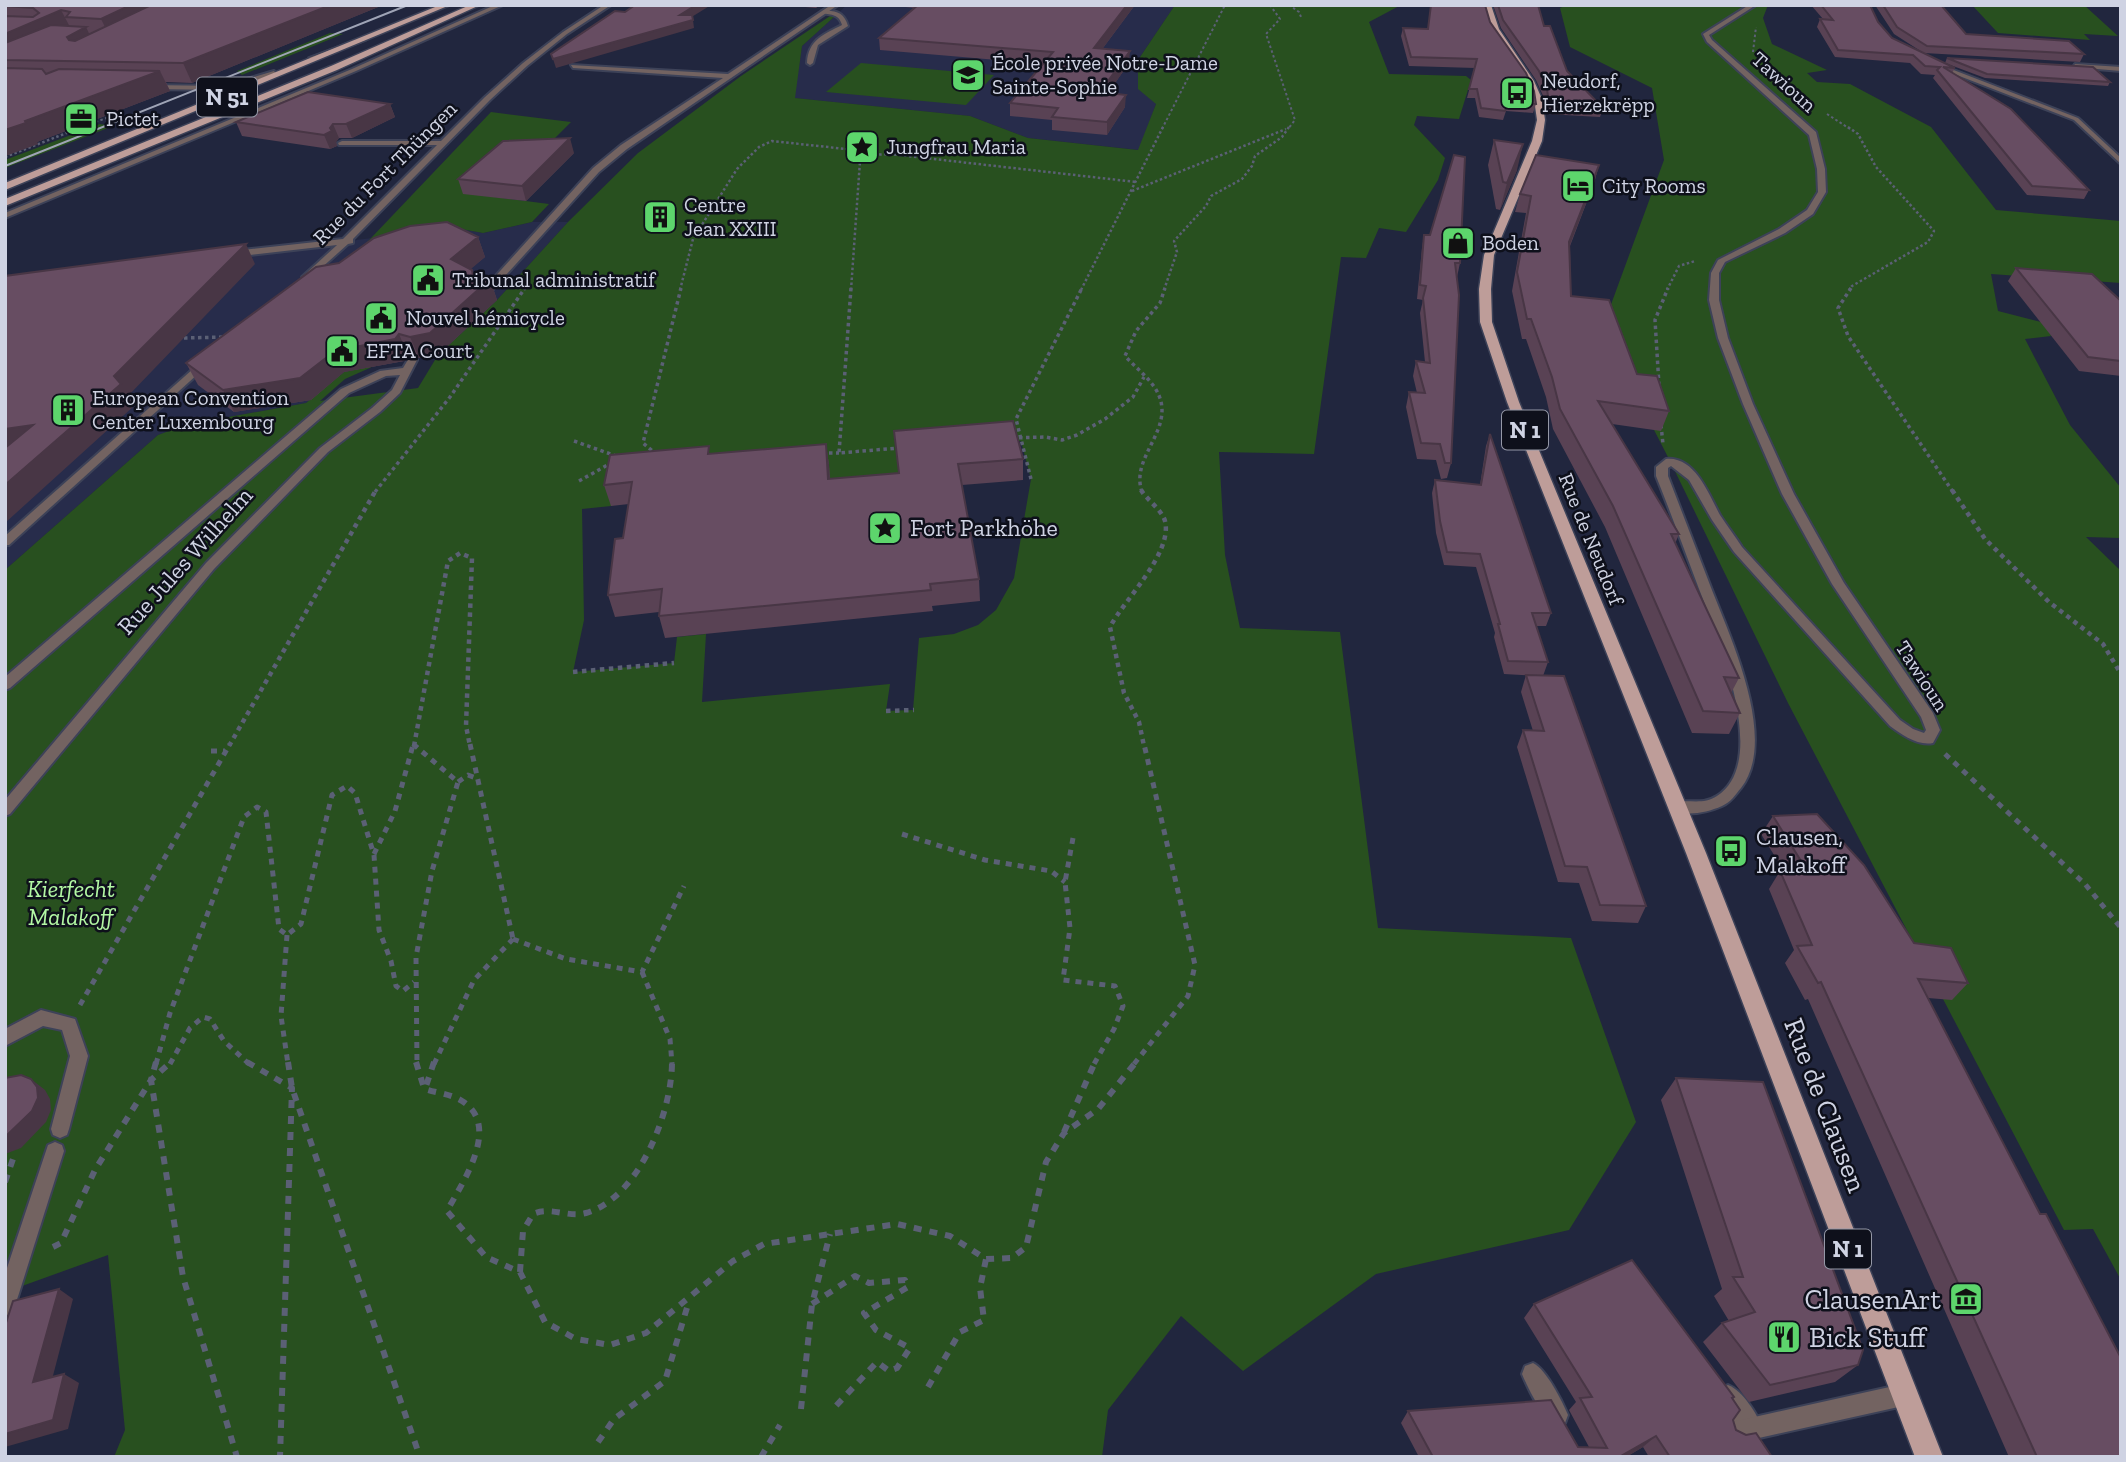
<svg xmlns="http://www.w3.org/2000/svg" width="2126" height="1462" viewBox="0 0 2126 1462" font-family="'Zilla Slab',serif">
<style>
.built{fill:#272c4b}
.green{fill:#28501f;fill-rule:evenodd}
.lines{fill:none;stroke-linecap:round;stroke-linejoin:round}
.lane-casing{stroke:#3d4258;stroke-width:4}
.street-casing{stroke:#3d4258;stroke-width:4}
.primary-casing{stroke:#3d4258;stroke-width:3}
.path-far5{stroke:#5b6075;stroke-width:2;stroke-dasharray:2.5 2.5;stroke-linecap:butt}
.path-far4{stroke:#5b6075;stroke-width:2.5;stroke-dasharray:2.5 2.5;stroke-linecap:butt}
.path-far3{stroke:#5b6075;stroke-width:3.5;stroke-dasharray:3.5 3.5;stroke-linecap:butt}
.path-far2{stroke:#5b6075;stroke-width:4.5;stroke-dasharray:4.5 4.5;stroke-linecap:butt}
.path-far1{stroke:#5b6075;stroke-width:5;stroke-dasharray:6 6;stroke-linecap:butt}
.path{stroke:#5b6075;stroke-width:6;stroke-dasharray:8 8;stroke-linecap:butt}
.lane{fill:#736361;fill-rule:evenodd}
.street{fill:#736361;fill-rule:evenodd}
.primary{fill:#be9d99;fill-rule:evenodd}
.tram{stroke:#9fa4b6;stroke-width:2}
.path-bridge{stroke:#5b6075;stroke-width:3.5;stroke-dasharray:3.5 3.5;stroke-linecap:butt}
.wall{fill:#594254}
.shaded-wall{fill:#483645}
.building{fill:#674d62;stroke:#483645;stroke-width:2}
.labels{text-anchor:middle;stroke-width:5;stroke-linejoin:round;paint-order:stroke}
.far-poi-label{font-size:21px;fill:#cfd3e3;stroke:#0e101b;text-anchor:start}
.far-street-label{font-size:21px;fill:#cfd3e3;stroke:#0e101b}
.shield{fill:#0e101b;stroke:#9598a7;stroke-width:2}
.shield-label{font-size:23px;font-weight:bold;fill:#cfd3e3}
.poi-label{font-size:24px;fill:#cfd3e3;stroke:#0e101b;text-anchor:start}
.street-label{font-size:24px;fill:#cfd3e3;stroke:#0e101b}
.park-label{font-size:24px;font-style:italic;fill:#b3f8a4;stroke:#0e101b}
.near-street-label{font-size:28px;fill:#cfd3e3;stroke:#0e101b}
.near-poi-label{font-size:28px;fill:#cfd3e3;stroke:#0e101b;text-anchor:end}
</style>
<rect width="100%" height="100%" fill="#21263e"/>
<g class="built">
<polygon points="847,5 1175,5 1138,60 1156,104 1139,150 1028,138 970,116 794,98 802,46"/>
<polygon points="532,222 568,222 497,300 438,355 344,372 306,403 185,425 158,435 5,570 5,285 372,238 354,257 450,227 483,233"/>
</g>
<g class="green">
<path d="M1175,5H1401L1369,22L1389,74L1466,76L1471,80L1459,119L1417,116L1414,125L1445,158L1438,180L1406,232L1379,228L1366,258L1341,257L1314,454L1219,452L1225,555L1240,628L1340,632L1378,928L1571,938L1636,1122L1569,1230L1376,1274L1243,1371L1181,1316L1108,1410L1102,1457H114L125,1430L108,1255L11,1290L5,1306V570L158,435L185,425L306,403L344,372L374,366L345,379L320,401L418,388L438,355L497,300L568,222L638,153L741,76L830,16L834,17L802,46L795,98L970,116L1028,138L1138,150L1156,104L1138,89V60ZM1021,441L1031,479L1014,578L996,610L978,625L954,634L919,638L913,710L886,711L890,684L702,702L706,634L677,637L674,663L573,672L584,620L582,509L611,506L714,468L901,487L897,452Z"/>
<polygon points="1567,5 1768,5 1763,18 1772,44 1827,70 1807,73 1817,82 1850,84 1931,127 1996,210 2121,221 2121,283 1991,274 1998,311 2045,323 2051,336 2025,339 2070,425 2121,488 2121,538 2086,537 2121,571 2121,1280 2093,1229 2064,1230 1788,703 1670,461 1602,329 1664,160 1652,88 1570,47 1560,8"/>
<polygon points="1972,5 2084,5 2118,36 2084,34 2090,40 1998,33"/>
<polygon points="330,33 343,34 242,75 237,71"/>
<polygon points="861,63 994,75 966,105 826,92"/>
<polygon points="491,112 571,122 543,150 464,193 549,204 532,222 483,233 450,227 353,257"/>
<polygon points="100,124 113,126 5,168 5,160"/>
</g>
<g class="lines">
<g class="lane-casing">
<g id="lane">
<path d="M1749,5H1756L1709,35L1712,40L1816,132L1825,169L1826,192L1813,214L1785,233L1725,262L1719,273V300L1728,338L1753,404L1794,494L1844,583L1933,713L1940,730L1933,743C1918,746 1902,735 1890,726L1734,552L1712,520L1689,480L1671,466L1668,468V476C1682,512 1696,549 1710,585C1729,635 1779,739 1741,788C1735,795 1731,802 1722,806C1706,813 1689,816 1671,811L1669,807L1671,803C1687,798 1702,806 1717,796C1773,760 1713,627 1696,581C1683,546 1670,511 1656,476V467L1666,459C1695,456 1709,495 1720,515C1727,526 1735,536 1742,547L1900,720L1913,729L1924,733L1926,730L1921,717L1832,584L1782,494L1743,404L1718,338L1709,300L1711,273L1718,260L1779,229L1807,210L1818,192L1817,169L1809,135L1707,42L1703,34Z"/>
<path d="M822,11C835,10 844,12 848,26L818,45L813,63L810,65L807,63C808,40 824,34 842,25C839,14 832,15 822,13Z"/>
<polygon points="342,141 443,141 447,143 443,145 339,145 338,143"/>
<path d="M1728,1385C1743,1391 1757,1414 1763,1429L1760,1437L1752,1440C1737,1434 1723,1411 1717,1396L1720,1388Z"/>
</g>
</g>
<g class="street-casing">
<g id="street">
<polygon points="495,5 503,5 356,71 5,218 5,213 352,69"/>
<polygon points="604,5 611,5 567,34 527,66 490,100 353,239 353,243 348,244 309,279 302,277 337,245 233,257 229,254 233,251 343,239 485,97 523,63 563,32"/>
<polygon points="831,5 838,5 627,149 599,172 488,295 482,295 482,291 593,168 621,145 723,78 573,68 571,65 728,74"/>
<polygon points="360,39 365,40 314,59 309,58"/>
<polygon points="1938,64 2078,118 2121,158 2121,164 2074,120 1936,67"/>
<polygon points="2075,64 2121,67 2121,71 2073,67"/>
<polygon points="274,71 276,74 223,90 149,89 146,87 149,85 223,86"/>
<polygon points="409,358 417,360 400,393 380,412 328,452 214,569 10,814 5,816 5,800 206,563 320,448 372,408 392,390 400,375 386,376 349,393 10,688 5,690 5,677 341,389 380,371 403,368"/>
<polygon points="202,361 210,363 9,545 5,545 5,536"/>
<polygon points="41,1010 75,1019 88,1056 69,1129 67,1135 60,1138 53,1135 51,1129 70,1056 62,1030 43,1026 5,1046 5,1029"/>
<polygon points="55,1142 62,1145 64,1151 15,1306 12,1313 5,1316 5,1274 48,1145"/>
<path d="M1533,1363C1546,1369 1562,1401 1568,1415L1565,1423L1557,1426C1543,1420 1528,1388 1522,1374L1525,1366Z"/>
<polygon points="1903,1384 1911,1387 1914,1395 1911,1403 1903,1406 1732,1444 1724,1441 1721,1433 1724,1425 1732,1422"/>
</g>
</g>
<g class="primary-casing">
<g id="primary">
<polygon points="440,5 450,5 5,190 5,183"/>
<polygon points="470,5 480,5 337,70 5,206 5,199 331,66"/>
<polygon points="1483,5 1491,5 1499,29 1534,81 1542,99 1545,120 1542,141 1494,255 1491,289 1492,322 1519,402 1706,853 1943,1457 1915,1457 1686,853 1507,402 1480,322 1479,289 1484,255 1532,141 1537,120 1534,99 1526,81 1491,29"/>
</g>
</g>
<g class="path-far5">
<polyline points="1270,5 1280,19 1266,34 1295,120 1288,129"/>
<polyline points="1289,5 1299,12 1301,17"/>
<polyline points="1753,52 1756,27"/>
<polyline points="1827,114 1850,129"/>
<polyline points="77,129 109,117"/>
<polyline points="1162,129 1225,5"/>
</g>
<g class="path-far4">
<polyline points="1848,127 1858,134 1876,167 1934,231 1928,242 1852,286 1849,290"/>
<polygon points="864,142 876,146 875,150 858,153 846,149 848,145"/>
<polyline points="5,157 82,127"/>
<polyline points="1132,191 1286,129"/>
<polyline points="524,290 529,282"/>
<polyline points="680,290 693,239 737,169 759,147 772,141 846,149"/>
<polyline points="851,290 860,161 871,155 890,154 1136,182"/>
<polyline points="1081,290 1163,127"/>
<polyline points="1164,290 1177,252 1174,241 1206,206 1211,196 1242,179 1252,166 1255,156 1282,137 1289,127"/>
<polyline points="1667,290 1679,266 1695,261"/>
</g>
<g class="path-far3">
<polyline points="851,288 839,453 899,448"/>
<polyline points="1851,288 1838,308 1848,336 1953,492"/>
<polyline points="1659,385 1655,320 1668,288"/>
<polyline points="1661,425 1663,444"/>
<polyline points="1012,438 1045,437 1062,440 1077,435 1105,419 1133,397 1144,377"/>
<polyline points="574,441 616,456"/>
<polyline points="822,453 839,453"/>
<polyline points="657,455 643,443 681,288"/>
<polyline points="1031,479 1016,419 1082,288"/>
<polyline points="579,481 613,462"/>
<polyline points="375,492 450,397 525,288"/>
<path d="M1142,492C1129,455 1180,427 1155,388C1147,376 1135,367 1125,356L1136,331L1160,303L1165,288"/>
</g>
<g class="path-far2">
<path d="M1141,490C1147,500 1162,510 1165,521C1173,553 1124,600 1110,627L1124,693L1139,722L1144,746"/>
<polyline points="1952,490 1985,539 2049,602 2103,644 2121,674"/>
<polyline points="573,672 674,663"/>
<polyline points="886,711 914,710"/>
<polyline points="229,746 376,490"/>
<polyline points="414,746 448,561 460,553 472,558 466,726 470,746"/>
</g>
<g class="path-far1">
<polyline points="413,744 458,782 432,871 416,957 417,1064"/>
<polyline points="470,744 513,939"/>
<polyline points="211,751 225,751"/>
<polyline points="1945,754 2085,884 2121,928"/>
<polyline points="458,782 468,775 476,778"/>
<polyline points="902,834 985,860 1051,871 1065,882"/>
<polyline points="1073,838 1065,882 1070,928 1063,980 1115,986 1123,1006 1114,1029 1094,1064"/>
<polyline points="374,854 395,811 413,745"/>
<polyline points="287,935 281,1016 288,1064"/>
<polyline points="513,939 566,959 642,972 684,886"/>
<polyline points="642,972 670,1039 672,1064"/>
<polyline points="80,1005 230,744"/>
<polyline points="156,1064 170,1013 244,817 257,807 266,812 279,929 287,935 301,924 332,795 347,786 355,793 374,855 379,930 391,961 396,986 403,991 414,982"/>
<polyline points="170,1064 190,1028 203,1017 210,1019 224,1041 249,1064"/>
<polyline points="434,1064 474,980 513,939"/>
<polyline points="1134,1064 1188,996 1195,965 1144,744"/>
</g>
<g class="path">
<polyline points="156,1062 151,1080 183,1277 237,1457"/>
<polyline points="247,1062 292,1088 280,1457"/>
<polyline points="288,1062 292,1088 420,1457"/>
<polyline points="416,1062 424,1088"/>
<path d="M434,1062L425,1089C437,1093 451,1094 462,1101C502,1126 462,1183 447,1211L486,1257L520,1272L545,1322L576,1339L610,1345L646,1333L733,1261L764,1244L897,1224L950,1236L986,1259L1012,1258L1026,1247L1046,1162L1064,1133L1098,1109L1136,1062"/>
<polyline points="1064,1132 1095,1062"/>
<polyline points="5,1182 13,1159"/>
<polyline points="53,1247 61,1243 95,1170 151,1080 171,1062"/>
<path d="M520,1272L523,1231L533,1214C551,1206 568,1218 586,1213C639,1198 672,1112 672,1062"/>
<polyline points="812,1304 855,1276 869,1283 905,1280 908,1287 864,1313 876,1330 910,1348 897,1368 889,1371 877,1362 833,1409"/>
<polyline points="928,1387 960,1332 984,1320 980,1288 986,1259"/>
<polyline points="801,1409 812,1304 830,1234"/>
<polyline points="598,1442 614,1419 665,1381 689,1301"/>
<polyline points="761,1457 780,1425"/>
</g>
<use href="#lane" class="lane"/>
<use href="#street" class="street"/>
<use href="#primary" class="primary"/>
<polyline class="tram" points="5,166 408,5"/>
<polyline class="path-bridge" points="184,338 224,337"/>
</g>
<g class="wall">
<polygon points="5,5 383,5 192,83 166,82 170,91 37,142 38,144 5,156"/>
<polygon points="784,5 820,5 816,8"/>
<polygon points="886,5 1135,5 1103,48 1129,63 1108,93 1125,107 1107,135 1052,130 1052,120 1010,116 1010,103 1044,64 880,50 879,38 915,8"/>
<polygon points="1493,5 1538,5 1544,26 1567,71 1603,108 1600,117 1547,114 1544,98 1536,80 1501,28"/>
<polygon points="1811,5 1870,5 1878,22 1892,38 1922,52 1894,34 1875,5 1941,5 1966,34 2084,54 2080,62 1924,53 1955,68 1952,73 2089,190 2084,199 2027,195 1933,78 1935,75 1921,74 1910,63 1835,57 1817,27 1820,19 1823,19"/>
<polygon points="1490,22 1536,104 1533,113 1506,111 1503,120 1479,117 1475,98 1467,98 1475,68 1409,66 1401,36 1403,28 1428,29"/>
<polygon points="1947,58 2110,82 2108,86 1985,78 1945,63"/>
<polygon points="390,104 395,117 352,138 339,138 336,142 337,146 330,149 242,136 236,122"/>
<polygon points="1494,140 1517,170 1500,210 1496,209 1488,165"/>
<polygon points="574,153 526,201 463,194 458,179"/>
<polygon points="1599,165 1594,183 1570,246 1571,296 1669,411 1661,431 1612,424 1679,534 1675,544 1739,678 1731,693 1740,713 1729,734 1692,733 1605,527 1553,429 1546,397 1526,339 1522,339 1512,291 1526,213 1515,212 1520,194"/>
<polygon points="1424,235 1460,263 1457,277 1451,463 1447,478 1441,479 1436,460 1417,459 1406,407 1409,392 1417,393 1413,376 1416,361 1425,362 1420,313 1423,300 1417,299 1422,248"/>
<polygon points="478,237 485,257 470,269 472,270 474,276 490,279 497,300 438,355 419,358 408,356 404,361 344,372 311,400 234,412 198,385 186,363"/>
<polygon points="2016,268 2121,301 2121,376 2079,371 2008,281"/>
<polygon points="894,431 1023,459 1023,480 962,485 979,579 980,601 932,606 933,611 665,638 659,616 659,612 615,617 608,595 623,538 629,504 611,506 604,485 711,454 826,444 829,465 830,479 899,473"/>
<polygon points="1490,434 1551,613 1546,626 1536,626 1548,662 1543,676 1504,674 1494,637 1495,633 1476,567 1444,565 1436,533 1432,493 1435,480 1480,485 1486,446"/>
<polygon points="1526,675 1646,906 1638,923 1592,921 1579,883 1558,882 1517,747 1523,730 1533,731 1521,692"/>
<polygon points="1773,816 1914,943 1968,983 1952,1000 1928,998 2121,1457 2009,1457 1808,999 1805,1000 1785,963 1794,950 1769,889 1780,871 1784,871 1761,834"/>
<polygon points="1676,1078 1858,1365 1835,1382 1749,1402 1703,1342 1722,1323 1729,1321 1714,1296 1722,1289 1661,1100"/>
<polygon points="1534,1304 1734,1397 1733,1399 1733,1420 1736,1430 1772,1457 1649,1457 1643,1447 1626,1457 1419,1457 1401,1423 1408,1411 1578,1447 1589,1447 1569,1410 1576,1402 1524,1318"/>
</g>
<g class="shaded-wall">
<polygon points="131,5 150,5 155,17 110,37 101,19"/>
<polygon points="331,5 383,5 192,83 183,63"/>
<polygon points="696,5 711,5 682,23 680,15"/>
<polygon points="1127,5 1135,5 1094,60 1094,48"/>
<polygon points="61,10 71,29 5,58 5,34"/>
<polygon points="693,20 694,28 556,68 553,59"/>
<polygon points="86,27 95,46 76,56 67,37"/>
<polygon points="1130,51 1129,63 1100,105 1100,92"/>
<polygon points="160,71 170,91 37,142 38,144 5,156 5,130 25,121"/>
<polygon points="1126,95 1125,107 1107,135 1107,122"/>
<polygon points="390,104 395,117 352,138 346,124"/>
<polygon points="333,124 339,138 336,142 337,146 330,149 324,135"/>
<polygon points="570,138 574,153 526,201 522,186"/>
<polygon points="1523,144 1517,170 1500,210 1507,183"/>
<polygon points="1599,165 1594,183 1564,260 1569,242"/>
<polygon points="478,237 485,257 458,280 451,259"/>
<polygon points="246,244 255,264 128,396 134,406 5,523 5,485"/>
<polygon points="472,270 479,289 490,279 497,300 438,355 419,358 410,337 473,276"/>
<polygon points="399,334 408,356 404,361 344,372 311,400 234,412 223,390 335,351"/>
<polygon points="33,425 5,454 5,429"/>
<polygon points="826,444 829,465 831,500 828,479"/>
<polygon points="31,1079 45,1090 50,1099 51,1110 46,1122 21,1148 5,1154 5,1137"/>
<polygon points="59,1289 73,1299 49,1391 33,1382"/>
<polygon points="64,1374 79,1383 68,1429 5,1447 5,1434"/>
<polygon points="1656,1436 1643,1447 1626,1457 1619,1457"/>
</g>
<g class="building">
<polygon points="5,5 131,5 101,19 66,17 70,12 61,10 5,34 5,16 33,17 39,13 33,8 5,6"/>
<polygon points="151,5 331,5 183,63 5,60 5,43 51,25 86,27 67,37 69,40 75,41"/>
<polygon points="635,5 696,5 680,15 692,15 693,20 553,59 551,54 615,11 625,12"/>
<polygon points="918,5 1127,5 1094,48 1130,51 1100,92 1126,95 1107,122 1052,117 1058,108 1010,103 1053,52 879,38"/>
<polygon points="1431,5 1485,5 1490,22 1526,73 1534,91 1536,104 1509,102 1505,111 1481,108 1477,89 1469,89 1477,59 1411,57 1403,28 1428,29"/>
<polygon points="1498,5 1538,5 1544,26 1550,26 1567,71 1603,108 1549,104 1547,89 1539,71 1503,20"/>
<polygon points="1821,5 1870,5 1878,22 1892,38 1955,68 1943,67 2011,109 2089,190 2032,186 1937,70 1940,67 1925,66 1913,55 1838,50 1820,19 1833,20"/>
<polygon points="1883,5 1941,5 1966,34 2069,41 2084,54 1927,46 1897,27"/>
<polygon points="1947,58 2093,67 2110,82 1987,74"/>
<polygon points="5,68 42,69 46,74 59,69 160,71 25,121 26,123 5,130"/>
<polygon points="308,92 390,104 346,124 333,124 330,128 332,131 324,135 236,122"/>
<polygon points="570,138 522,186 458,179 503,141"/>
<polygon points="1494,140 1523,144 1507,183 1503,182"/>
<polygon points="1454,155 1465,157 1460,263 1455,263 1459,295 1451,463 1445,463 1440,444 1421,443 1409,392 1425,393 1416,361 1430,363 1423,298 1426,286 1420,285 1424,235 1430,235"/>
<polygon points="1536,155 1599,165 1569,242 1571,296 1609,300 1637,374 1657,376 1669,411 1598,401 1679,534 1671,534 1739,678 1724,677 1740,713 1703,711 1613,506 1560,409 1552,377 1531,319 1527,319 1517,272 1531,196 1520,194"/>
<polygon points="447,222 478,237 451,259 472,270 473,276 483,276 490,279 430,333 410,337 399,334 395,339 335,351 300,378 223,390 186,363 316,267 339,263 374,238 410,226"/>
<polygon points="246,244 114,376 121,384 5,485 5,448 33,425 5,429 5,276"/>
<polygon points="2016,268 2092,274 2121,301 2121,361 2088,357"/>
<polygon points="1013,421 1023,459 958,464 979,579 930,584 931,590 659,616 662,589 608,595 615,539 623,538 632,482 604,485 610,455 709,446 708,454 826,444 828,479 899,473 894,431"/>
<polygon points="1490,434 1551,613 1532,613 1548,662 1508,661 1498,624 1500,624 1480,554 1447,552 1440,521 1435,480 1481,485"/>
<polygon points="1526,675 1564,676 1646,906 1600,905 1587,867 1565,866 1523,730 1544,731"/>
<polygon points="1817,814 1864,865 1914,943 1951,948 1968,983 1918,979 2040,1214 2046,1214 2121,1358 2121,1457 2037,1457 1821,982 1818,983 1797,946 1812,945 1780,871 1806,869 1773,816"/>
<polygon points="21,1075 31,1079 37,1087 38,1098 32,1111 5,1137 5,1078"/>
<polygon points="1676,1078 1763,1082 1863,1350 1858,1365 1770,1385 1722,1323 1755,1312 1733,1277 1743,1277"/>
<polygon points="1632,1260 1734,1397 1732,1398 1740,1410 1733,1420 1736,1430 1746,1435 1756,1433 1772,1457 1670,1457 1656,1436 1619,1457 1433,1457 1408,1411 1551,1400 1578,1447 1607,1448 1580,1398 1592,1397 1534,1304"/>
<polygon points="59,1289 33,1382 64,1374 53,1420 5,1434 5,1326 13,1301"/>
</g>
<defs>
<g id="school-square" transform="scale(1.75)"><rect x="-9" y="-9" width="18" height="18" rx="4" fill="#5dd56c" stroke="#0e101b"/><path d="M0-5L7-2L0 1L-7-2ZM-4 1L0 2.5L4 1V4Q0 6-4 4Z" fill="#111"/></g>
<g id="bus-square" transform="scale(1.75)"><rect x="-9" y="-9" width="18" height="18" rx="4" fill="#5dd56c" stroke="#0e101b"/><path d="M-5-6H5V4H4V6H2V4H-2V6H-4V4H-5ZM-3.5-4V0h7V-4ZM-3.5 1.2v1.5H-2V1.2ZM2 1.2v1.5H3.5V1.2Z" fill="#111"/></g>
<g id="office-square" transform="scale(1.75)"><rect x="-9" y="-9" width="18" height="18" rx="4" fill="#5dd56c" stroke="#0e101b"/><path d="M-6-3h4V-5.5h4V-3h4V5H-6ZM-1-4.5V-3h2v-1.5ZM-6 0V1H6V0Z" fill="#111"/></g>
<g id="sight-square" transform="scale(1.75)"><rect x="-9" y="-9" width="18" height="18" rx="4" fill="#5dd56c" stroke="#0e101b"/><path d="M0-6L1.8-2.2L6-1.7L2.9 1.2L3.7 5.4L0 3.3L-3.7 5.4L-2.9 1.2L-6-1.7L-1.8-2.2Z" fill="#111"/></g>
<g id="hotel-square" transform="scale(1.75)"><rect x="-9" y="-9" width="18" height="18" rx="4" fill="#5dd56c" stroke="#0e101b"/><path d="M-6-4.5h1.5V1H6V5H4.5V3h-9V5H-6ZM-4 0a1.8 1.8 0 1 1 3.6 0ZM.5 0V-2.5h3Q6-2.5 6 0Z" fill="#111"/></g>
<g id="building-square" transform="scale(1.75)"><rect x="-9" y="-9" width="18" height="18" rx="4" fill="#5dd56c" stroke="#0e101b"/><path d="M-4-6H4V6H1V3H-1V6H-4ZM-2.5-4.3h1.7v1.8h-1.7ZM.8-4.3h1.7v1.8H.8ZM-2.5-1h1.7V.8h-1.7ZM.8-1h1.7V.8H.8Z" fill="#111"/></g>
<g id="shop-square" transform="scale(1.75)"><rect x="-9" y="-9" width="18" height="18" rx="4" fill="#5dd56c" stroke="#0e101b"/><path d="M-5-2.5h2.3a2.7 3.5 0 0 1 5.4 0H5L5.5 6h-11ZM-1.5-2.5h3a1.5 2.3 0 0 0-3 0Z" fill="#111"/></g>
<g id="civic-square" transform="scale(1.75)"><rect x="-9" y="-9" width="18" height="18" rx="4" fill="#5dd56c" stroke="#0e101b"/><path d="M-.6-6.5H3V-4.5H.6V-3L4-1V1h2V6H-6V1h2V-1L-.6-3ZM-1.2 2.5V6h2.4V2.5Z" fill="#111"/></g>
<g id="museum-square" transform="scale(1.75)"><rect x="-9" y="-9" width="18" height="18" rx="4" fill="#5dd56c" stroke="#0e101b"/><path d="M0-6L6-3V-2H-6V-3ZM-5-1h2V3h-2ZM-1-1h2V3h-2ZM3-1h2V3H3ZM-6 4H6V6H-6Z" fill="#111"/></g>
<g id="restaurant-square" transform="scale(1.75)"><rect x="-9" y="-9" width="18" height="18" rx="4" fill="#5dd56c" stroke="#0e101b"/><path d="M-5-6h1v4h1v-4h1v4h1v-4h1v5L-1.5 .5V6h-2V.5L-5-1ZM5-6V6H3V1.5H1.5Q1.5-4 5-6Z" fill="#111"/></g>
</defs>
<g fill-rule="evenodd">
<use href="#school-square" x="968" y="75"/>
<use href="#bus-square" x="1517" y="93"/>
<use href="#office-square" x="81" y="119"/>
<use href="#sight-square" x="862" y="147"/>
<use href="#hotel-square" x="1578" y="186"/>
<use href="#building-square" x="660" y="217"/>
<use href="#shop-square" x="1458" y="243"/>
<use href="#civic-square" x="428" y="280"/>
<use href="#civic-square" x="381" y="318"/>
<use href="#civic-square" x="342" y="351"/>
<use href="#building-square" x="68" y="410"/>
<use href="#sight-square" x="885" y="528"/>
<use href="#bus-square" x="1731" y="851"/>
<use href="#museum-square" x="1966" y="1299"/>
<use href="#restaurant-square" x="1784" y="1337"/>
</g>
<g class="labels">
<g class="far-poi-label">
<text x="992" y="70">École privée Notre-Dame<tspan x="992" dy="24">Sainte-Sophie</tspan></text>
<text x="1542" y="88">Neudorf,<tspan x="1542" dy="24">Hierzekrëpp</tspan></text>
<text x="106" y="126">Pictet</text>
<text x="886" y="154">Jungfrau Maria</text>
<text x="1602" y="193">City Rooms</text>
<text x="684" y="212">Centre<tspan x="684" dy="24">Jean XXIII</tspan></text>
<text x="1482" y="250">Boden</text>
<text x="452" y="287">Tribunal administratif</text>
<text x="406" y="325">Nouvel hémicycle</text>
<text x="366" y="358">EFTA Court</text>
<text x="92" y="405">European Convention<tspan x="92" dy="24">Center Luxembourg</tspan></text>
</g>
<g class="far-street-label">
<text transform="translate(1784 82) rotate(42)" y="7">Tawioun</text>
<text transform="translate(385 173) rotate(-45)" y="7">Rue du Fort Thüngen</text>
<text transform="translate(1591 539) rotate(68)" y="7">Rue de Neudorf</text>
<text transform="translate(1922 676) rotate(57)" y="7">Tawioun</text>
</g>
<g class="shield">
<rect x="197" y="77.5" width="60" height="39" rx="5"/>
<rect x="1502" y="410.5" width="46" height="39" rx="5"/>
<rect x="1825" y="1229.5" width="46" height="39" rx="5"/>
</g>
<g class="shield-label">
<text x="227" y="105">N 51</text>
<text x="1525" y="438">N 1</text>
<text x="1848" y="1257">N 1</text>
</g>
<g class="poi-label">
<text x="910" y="536">Fort Parkhöhe</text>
<text x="1756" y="845">Clausen,<tspan x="1756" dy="28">Malakoff</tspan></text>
</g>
<g class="street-label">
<text transform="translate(185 561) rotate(-48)" y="8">Rue Jules Wilhelm</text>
</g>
<g class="park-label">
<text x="71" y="897">Kierfecht<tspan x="71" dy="28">Malakoff</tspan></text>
</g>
<g class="near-street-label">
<text transform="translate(1826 1105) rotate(69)" y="10">Rue de Clausen</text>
</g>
<g class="near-poi-label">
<text x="1941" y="1309">ClausenArt</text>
<text x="1809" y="1347" text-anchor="start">Bick Stuff</text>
</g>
</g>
<rect width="2126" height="1462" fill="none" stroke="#cfd3e3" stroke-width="14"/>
</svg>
